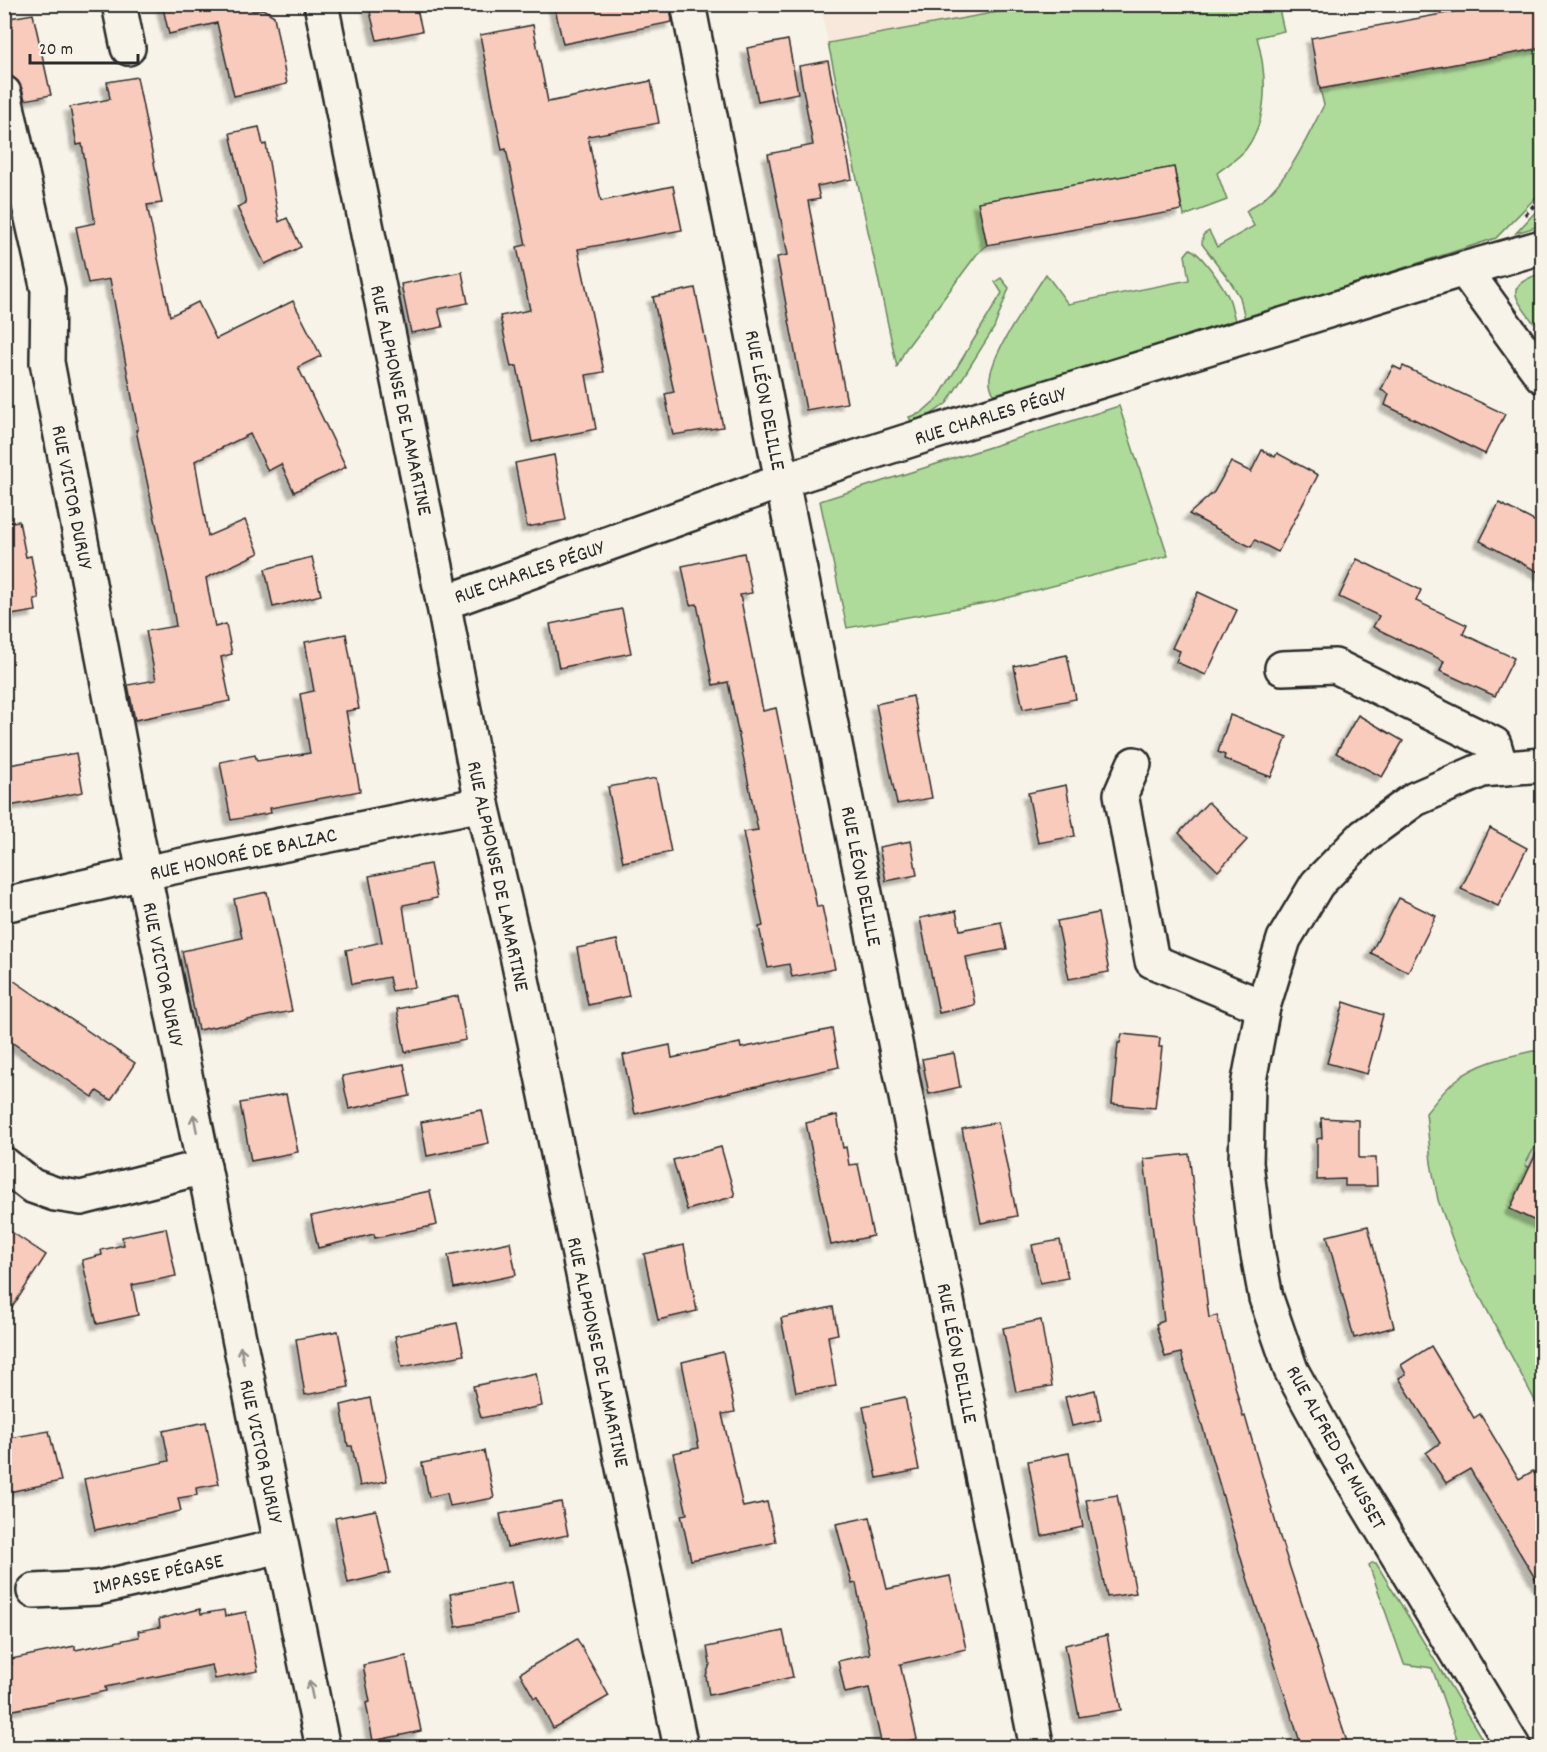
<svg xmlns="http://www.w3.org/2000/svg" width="1547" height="1752" viewBox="0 0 1547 1752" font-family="Dekko,sans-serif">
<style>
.built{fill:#f8e7db}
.green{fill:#aedb99;stroke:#6c8362;stroke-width:1.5}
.building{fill:#f9cbbc;stroke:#2b2b2b;stroke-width:1.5;filter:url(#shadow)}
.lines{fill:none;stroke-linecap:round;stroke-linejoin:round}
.minor-casing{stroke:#2b2b2b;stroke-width:38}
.path{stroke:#2b2b2b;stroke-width:4;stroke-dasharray:4.5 4.5;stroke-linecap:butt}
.minor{stroke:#f7f3e8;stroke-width:33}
.oneway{stroke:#918f8a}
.labels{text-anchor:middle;stroke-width:5;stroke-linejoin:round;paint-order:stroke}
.street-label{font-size:21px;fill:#2b2b2b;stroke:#f7f3e8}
</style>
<defs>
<filter id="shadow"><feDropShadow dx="-5.5" dy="5.5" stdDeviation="1.5" flood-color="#0004"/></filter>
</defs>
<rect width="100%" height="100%" fill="#f7f3e8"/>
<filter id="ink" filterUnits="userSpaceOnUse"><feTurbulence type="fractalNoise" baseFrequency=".0167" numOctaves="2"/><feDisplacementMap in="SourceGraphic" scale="12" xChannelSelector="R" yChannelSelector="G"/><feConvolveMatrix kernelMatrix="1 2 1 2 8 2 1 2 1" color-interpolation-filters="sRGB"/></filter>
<g filter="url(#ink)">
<polygon class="built" points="820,4 1042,5 828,43"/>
<g class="green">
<path d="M1042,4L1278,5L1284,31L1257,37C1267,75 1270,116 1246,149C1239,158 1226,166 1217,173L1227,200L1184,216L1174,167L979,202L987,245L977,254L905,350L897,367L828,43Z"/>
<path d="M1542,48V191L1496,238L1245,319L1240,297L1230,281L1202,244L1203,235L1209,231L1217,247L1254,226L1246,211C1251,207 1257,204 1262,200C1291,176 1307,137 1324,105L1320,89Z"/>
<polygon points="1542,205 1542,225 1516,233"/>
<path d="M1190,249C1201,253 1226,289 1230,301C1232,307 1233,314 1235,320L1002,396L994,395C991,389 989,384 990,377C995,347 1029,301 1046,274L1068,304L1189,280L1185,255Z"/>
<path d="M1542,273V320L1533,322C1514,296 1503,286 1542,273Z"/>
<polygon points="1001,278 1009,288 994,328 947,403 930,415 911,421 909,417 921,413 939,397 1002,293 995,282"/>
<polygon points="1119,406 1168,556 991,602 847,628 820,501"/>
<path d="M1533,1051L1542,1052V1144L1534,1148L1525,1165L1530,1168L1511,1209L1542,1224V1414L1459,1257L1438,1200L1431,1163L1426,1113C1435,1102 1444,1090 1455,1081C1477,1063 1505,1057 1533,1051Z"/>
<polygon points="1372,1563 1376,1563 1487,1747 1460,1747 1432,1668 1404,1664 1369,1565"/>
</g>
<g class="building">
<polygon points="162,4 246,4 246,9 250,9 254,11 263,9 274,16 287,84 234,96 217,23 169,34"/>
<polygon points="368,4 416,4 422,31 377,40"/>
<polygon points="554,4 670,4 672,22 563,44"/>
<polygon points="1496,4 1542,4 1542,48 1320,89 1311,38"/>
<polygon points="33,14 51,95 25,100 22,89 18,81 10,75 5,75 4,19"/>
<polygon points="533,25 548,102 651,81 659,123 588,136 601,201 673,186 682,230 578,249 604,372 586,375 596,429 532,442 517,366 511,367 500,316 530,310 517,247 526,245 506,149 502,150 480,35"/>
<polygon points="788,40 798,93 758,101 747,48"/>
<polygon points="828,61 852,179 817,186 820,199 808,201 847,403 806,410 777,257 788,255 768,154 813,145 799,66"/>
<polygon points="137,77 162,203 147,205 170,316 198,302 216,339 293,301 321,356 298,367 346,467 294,492 281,464 268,471 250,434 195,461 208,536 245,520 259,553 206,578 215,627 226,624 232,654 221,657 230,701 135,720 128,685 156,680 146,631 176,626 169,584 136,430 138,430 110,279 88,283 76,227 95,223 82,144 77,145 70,107 110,99 107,82"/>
<polygon points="259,127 263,145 266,144 279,222 287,218 301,247 265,264 237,207 246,203 230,133"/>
<polygon points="1174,167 1182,210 987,245 978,202"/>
<polygon points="462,272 468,303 438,309 443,327 411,333 401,284"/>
<polygon points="695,288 723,427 673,435 665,394 674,392 653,297"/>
<polygon points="1393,366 1401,370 1403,366 1505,414 1485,454 1385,405 1389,394 1381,390"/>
<polygon points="1262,450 1275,457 1277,453 1318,475 1278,552 1255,540 1251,547 1189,514 1214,492 1231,462 1251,472"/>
<polygon points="554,455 566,520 527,527 515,463"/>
<polygon points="1499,503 1542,525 1542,574 1480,541"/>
<polygon points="19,521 26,557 31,556 39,599 34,599 36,611 4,616 4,523"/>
<polygon points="744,553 752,593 740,595 763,711 776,708 817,907 822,906 835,969 792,977 789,964 768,968 759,927 763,926 743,832 758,830 728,682 713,685 697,604 690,605 682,566"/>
<polygon points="312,557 321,595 273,607 265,569"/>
<polygon points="1357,559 1421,590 1416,601 1467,625 1463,634 1514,658 1495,696 1440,671 1444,661 1373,627 1379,616 1339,597"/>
<polygon points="1198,592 1237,610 1206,675 1176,662 1180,651 1172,648"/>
<polygon points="622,609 631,653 559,668 550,624"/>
<polygon points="346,634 359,709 346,711 360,791 270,808 271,813 231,820 220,762 255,755 257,761 310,753 300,694 314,691 305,642"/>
<polygon points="1067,655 1076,699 1023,709 1014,666"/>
<polygon points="913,696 932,798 897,804 876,704"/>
<polygon points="1230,715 1287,737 1271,777 1224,759 1225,755 1218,752"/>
<polygon points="1358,715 1403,741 1382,777 1336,753"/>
<polygon points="76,753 83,792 4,807 4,766"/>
<polygon points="656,778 671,852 623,862 608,787"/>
<polygon points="1066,785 1075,836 1038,843 1028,793"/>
<polygon points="1208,802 1247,840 1218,871 1179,833"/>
<polygon points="1490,828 1527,848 1498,906 1461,889"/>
<polygon points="911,841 917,875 886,881 879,847"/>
<polygon points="430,864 437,898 403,905 415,987 392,991 389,977 352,984 346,950 382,942 369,876"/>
<polygon points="267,892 292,1011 198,1030 182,951 242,938 234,899"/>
<polygon points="1399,898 1436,916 1408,972 1371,953"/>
<polygon points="956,911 960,930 1001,922 1007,949 966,957 975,1005 939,1013 920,918"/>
<polygon points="1098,913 1109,972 1069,979 1057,921"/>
<polygon points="617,940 629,996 588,1005 577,948"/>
<polygon points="4,974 135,1063 111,1100 97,1091 93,1097 4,1037"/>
<polygon points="458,996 466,1040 405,1052 397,1009"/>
<polygon points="1344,1002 1383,1015 1367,1074 1327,1063"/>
<polygon points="832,1029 839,1067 635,1114 623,1055 670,1045 672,1058 740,1043 741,1048"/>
<polygon points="1122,1034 1160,1038 1159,1047 1162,1047 1155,1108 1112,1104 1118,1043 1120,1043"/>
<polygon points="954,1053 960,1087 929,1094 922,1059"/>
<polygon points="404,1064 410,1096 349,1109 342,1076"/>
<polygon points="286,1094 298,1152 251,1161 240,1103"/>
<polygon points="482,1110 489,1143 427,1156 421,1122"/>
<polygon points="837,1115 843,1148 846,1147 849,1165 858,1164 873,1236 831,1245 806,1123"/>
<polygon points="1321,1118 1359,1120 1359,1158 1376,1158 1377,1186 1345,1186 1345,1179 1317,1180 1317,1139 1322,1138"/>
<polygon points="998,1122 1017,1216 981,1223 962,1129"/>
<polygon points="1542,1141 1542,1224 1510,1209"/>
<polygon points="721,1147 735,1196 687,1210 673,1160"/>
<polygon points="1189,1154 1209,1318 1217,1315 1243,1417 1245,1416 1279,1534 1349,1748 1302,1748 1243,1565 1181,1353 1165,1357 1156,1324 1164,1321 1144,1159"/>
<polygon points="430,1191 437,1225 375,1238 374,1234 318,1248 311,1216"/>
<polygon points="1368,1226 1394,1327 1354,1338 1327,1236"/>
<polygon points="4,1227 46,1255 4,1320"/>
<polygon points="166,1228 176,1276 132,1285 138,1315 97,1324 82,1260 102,1255 101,1250 124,1245 122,1237"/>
<polygon points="1060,1240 1068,1278 1040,1283 1032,1245"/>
<polygon points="510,1242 516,1275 454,1288 448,1255"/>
<polygon points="684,1245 697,1311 658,1320 644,1254"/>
<polygon points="833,1307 838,1334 828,1336 836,1386 796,1392 781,1318"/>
<polygon points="1041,1320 1052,1386 1016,1392 1003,1328"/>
<polygon points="457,1323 464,1355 402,1367 395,1336"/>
<polygon points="338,1331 349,1387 305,1395 296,1339"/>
<polygon points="1431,1346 1474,1418 1480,1414 1519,1479 1533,1471 1542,1486 1542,1590 1470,1469 1446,1483 1426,1453 1440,1443 1399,1378 1406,1374 1401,1365"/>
<polygon points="723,1352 735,1412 722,1414 743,1507 767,1502 776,1542 691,1560 681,1515 687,1514 673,1453 699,1448 682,1362"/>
<polygon points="536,1373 542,1406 481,1418 473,1386"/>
<polygon points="1095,1390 1101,1420 1072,1426 1065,1397"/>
<polygon points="905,1397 919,1470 877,1478 863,1406"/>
<polygon points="370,1398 387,1481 360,1486 352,1446 348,1446 341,1405"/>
<polygon points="206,1422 219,1484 196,1488 197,1495 178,1498 181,1511 95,1530 84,1479 169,1461 163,1431"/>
<polygon points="49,1431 61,1481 4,1493 4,1454 12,1452 9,1438"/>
<polygon points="484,1451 494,1498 450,1506 447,1493 429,1497 422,1463"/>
<polygon points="1069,1453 1083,1527 1042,1536 1028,1461"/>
<polygon points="1117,1495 1136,1593 1107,1597 1086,1500"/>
<polygon points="561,1502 568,1535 507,1547 500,1514"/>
<polygon points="376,1510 390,1573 348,1583 335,1518"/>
<polygon points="870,1517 887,1589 950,1576 966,1649 900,1664 917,1739 882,1746 869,1688 845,1693 838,1661 870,1654 856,1583 852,1584 836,1524"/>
<polygon points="511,1582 517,1615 456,1627 450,1594"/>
<polygon points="200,1609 201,1614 224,1610 225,1616 246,1612 258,1671 215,1679 212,1665 105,1687 106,1691 4,1712 4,1665 12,1664 11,1659 75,1646 75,1650 139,1637 138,1631 160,1627 159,1619"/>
<polygon points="783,1631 793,1677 709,1695 706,1676 710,1664 707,1647"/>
<polygon points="1107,1635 1121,1710 1079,1717 1065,1645"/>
<polygon points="577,1639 609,1696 553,1728 537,1697 534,1698 520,1673"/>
<polygon points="406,1656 421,1731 373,1741 366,1703 370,1702 363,1665"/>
</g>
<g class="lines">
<g class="minor-casing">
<g id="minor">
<polyline points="119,4 128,48"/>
<polyline points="321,4 443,601 482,804 517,955 681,1748"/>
<polyline points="688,4 782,481 1037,1748"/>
<polyline points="4,93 48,290 47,362 147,889 323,1748"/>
<polyline points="1464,269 1542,376"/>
<polyline points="443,601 460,597 782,481 967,422 1464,269 1542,247"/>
<polyline points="1282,668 1335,666 1494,744 1501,768"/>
<polyline points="1134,764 1121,794 1152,961 1263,1007"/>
<polyline points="4,905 144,873 482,804"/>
<polyline points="4,1164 32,1186 55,1194 81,1198 204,1167"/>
<polyline points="34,1591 98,1588 281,1546"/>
<polyline points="1514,1748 1339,1458 1291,1370 1266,1298 1256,1244 1246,1163 1248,1086 1263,1007 1284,939 1317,884 1364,836 1415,799 1482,770 1542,765"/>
</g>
</g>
<polyline class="path" points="1525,215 1542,197"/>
<use href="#minor" class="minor"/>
</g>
<defs><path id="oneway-shaft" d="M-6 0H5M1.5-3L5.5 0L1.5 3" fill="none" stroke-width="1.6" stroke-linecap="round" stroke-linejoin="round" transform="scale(1.5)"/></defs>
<g class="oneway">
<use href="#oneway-shaft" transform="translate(195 1123) rotate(-101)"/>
<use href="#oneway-shaft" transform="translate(242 1355) rotate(-102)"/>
<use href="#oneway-shaft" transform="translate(311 1690) rotate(-102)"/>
</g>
</g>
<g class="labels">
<g class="street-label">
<text transform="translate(402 400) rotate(78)" y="7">RUE ALPHONSE DE LAMARTINE</text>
<text transform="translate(766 400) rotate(79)" y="7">RUE LÉON DELILLE</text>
<text transform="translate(990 415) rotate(-17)" y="7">RUE CHARLES PÉGUY</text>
<text transform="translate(73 497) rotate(79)" y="7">RUE VICTOR DURUY</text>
<text transform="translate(529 571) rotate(-19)" y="7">RUE CHARLES PÉGUY</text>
<text transform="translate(243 853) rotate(-12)" y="7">RUE HONORÉ DE BALZAC</text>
<text transform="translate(499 876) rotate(78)" y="7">RUE ALPHONSE DE LAMARTINE</text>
<text transform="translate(862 876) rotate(79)" y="7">RUE LÉON DELILLE</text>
<text transform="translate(164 974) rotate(79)" y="7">RUE VICTOR DURUY</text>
<text transform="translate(599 1352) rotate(78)" y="7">RUE ALPHONSE DE LAMARTINE</text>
<text transform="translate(958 1353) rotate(79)" y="7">RUE LÉON DELILLE</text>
<text transform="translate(1337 1447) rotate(61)" y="7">RUE ALFRED DE MUSSET</text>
<text transform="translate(262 1451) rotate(78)" y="7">RUE VICTOR DURUY</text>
<text transform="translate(158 1573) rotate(-12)" y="7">IMPASSE PÉGASE</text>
</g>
</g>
<rect width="1547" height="1752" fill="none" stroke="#f7f3e8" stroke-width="24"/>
<rect x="12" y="12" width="1523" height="1728" fill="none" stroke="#2b2b2b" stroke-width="2" filter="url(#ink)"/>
<path d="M30 54v9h108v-9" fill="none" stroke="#2b2b2b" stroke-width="3"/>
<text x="39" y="54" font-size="18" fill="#2b2b2b" stroke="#f7f3e8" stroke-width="4.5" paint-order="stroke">20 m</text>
</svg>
